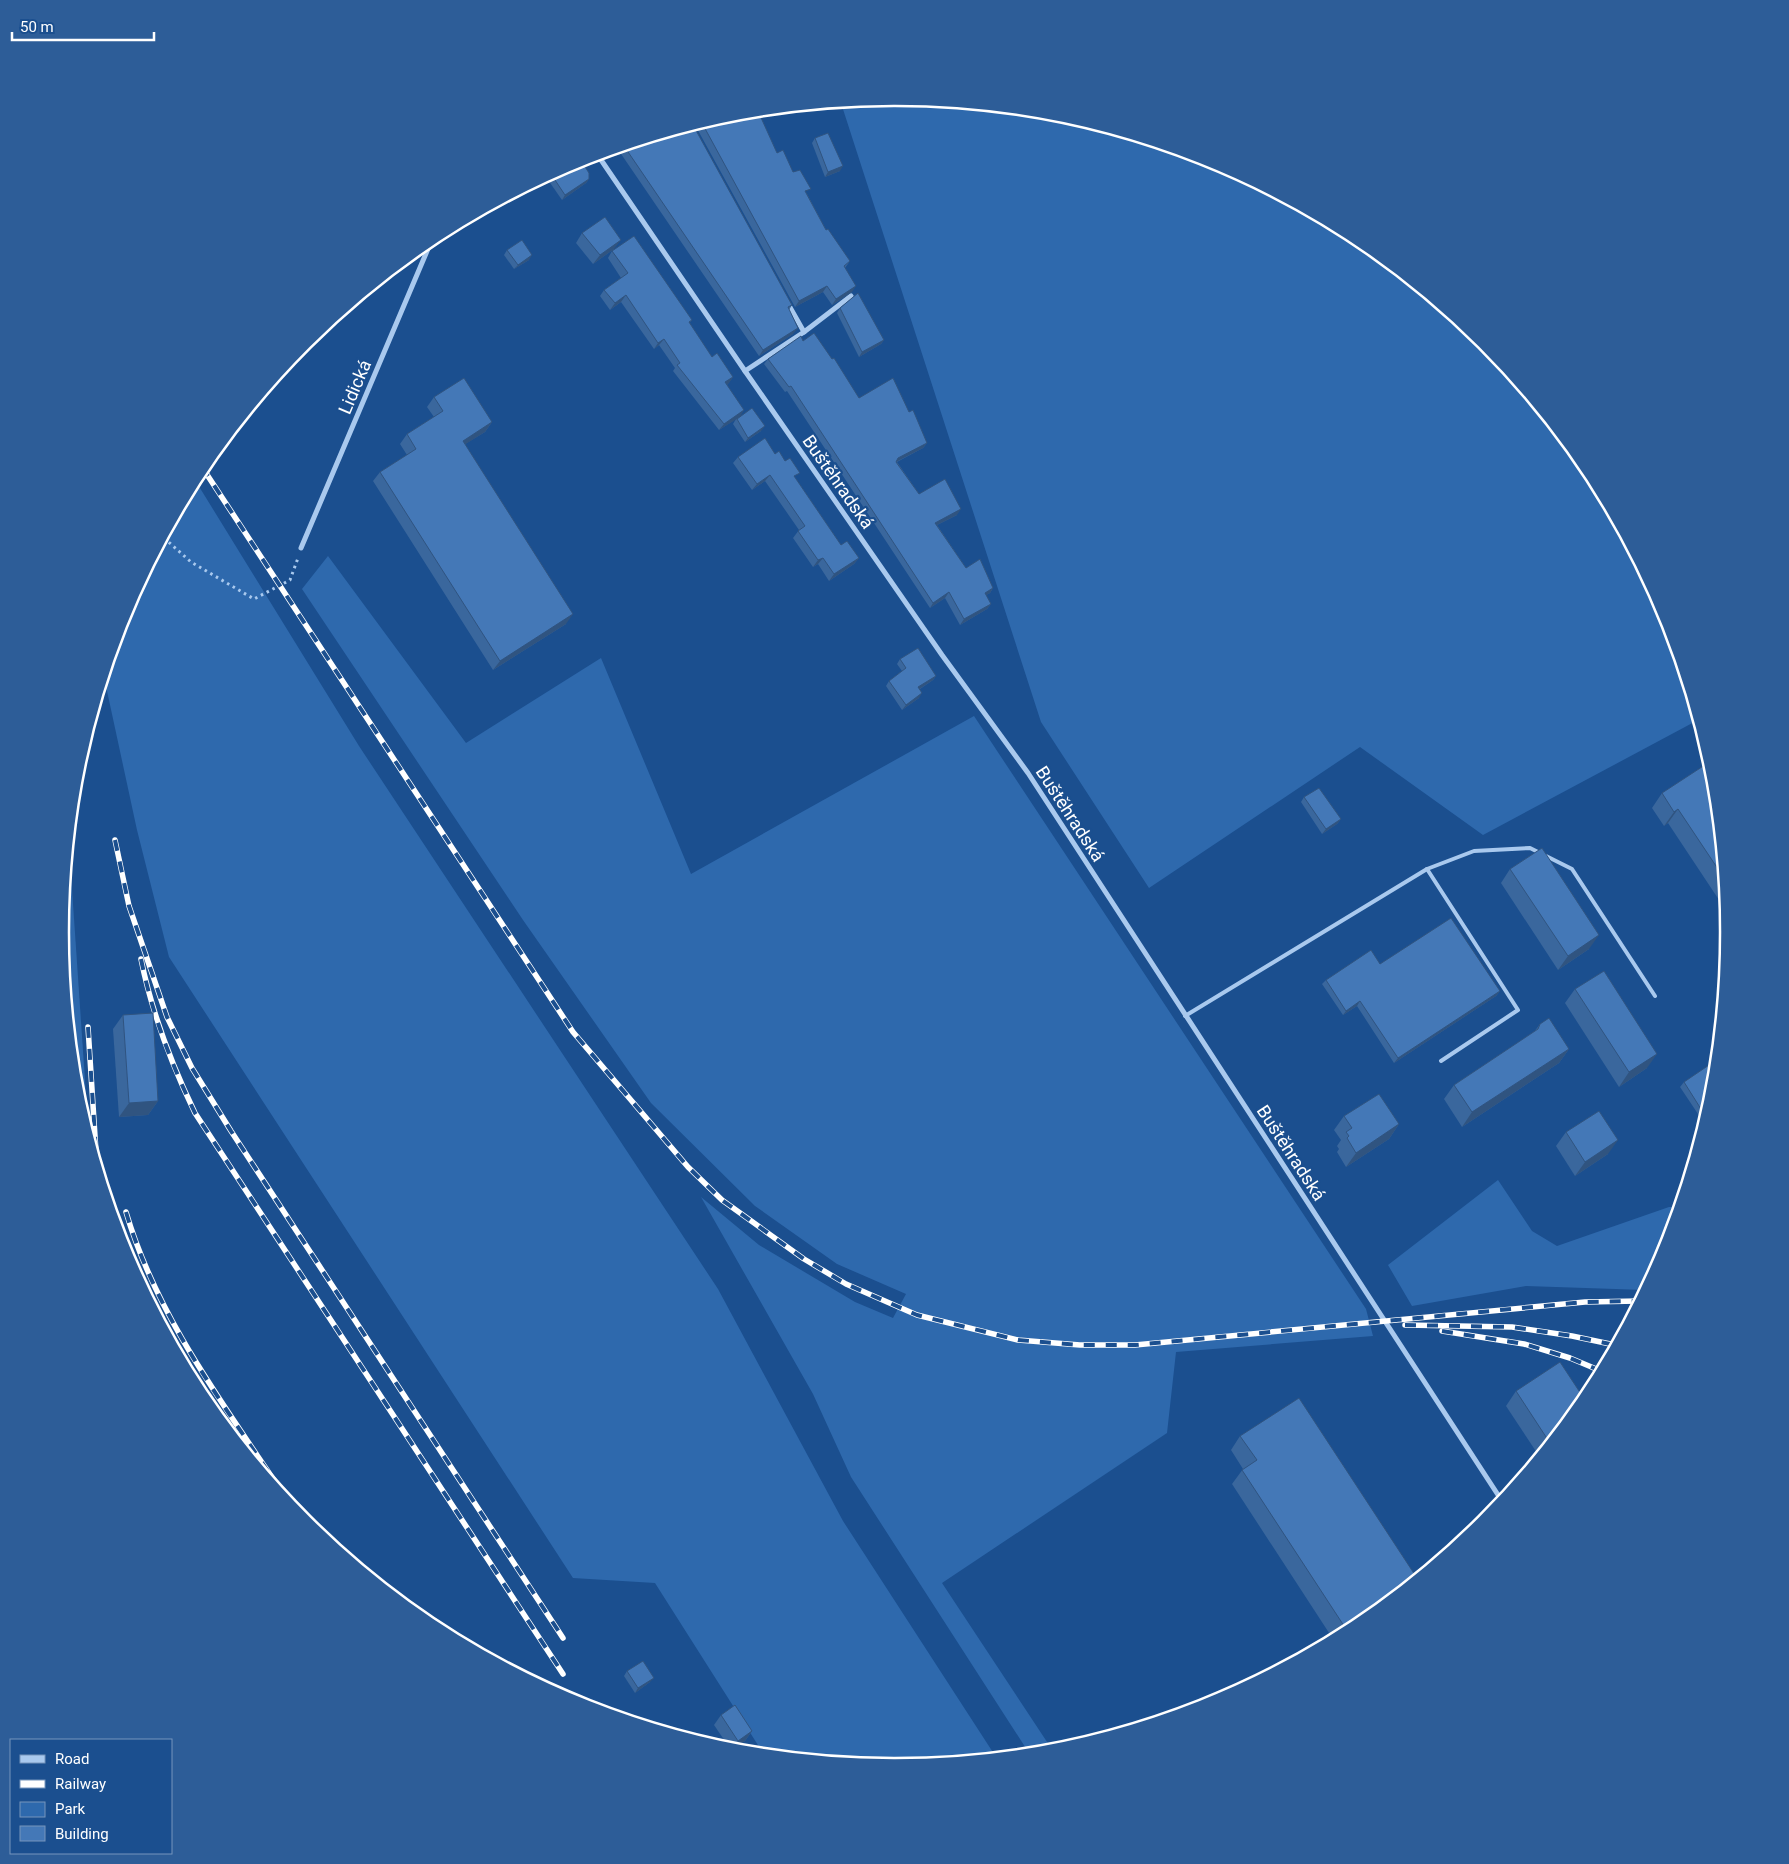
<svg xmlns="http://www.w3.org/2000/svg" width="1789" height="1864" viewBox="0 0 1789 1864" font-family="Roboto,sans-serif">
<style>
.green{fill:#2e69ad}
.lines{fill:none;stroke-linecap:round;stroke-linejoin:round}
.path{stroke:#a9c9ee;stroke-width:3;stroke-dasharray:2.5 4;stroke-linecap:butt}
.lane{stroke:#a9c9ee;stroke-width:4}
.street{stroke:#a9c9ee;stroke-width:5}
.rail-casing{stroke:#fff;stroke-width:5.5}
.rail{stroke:#1b4f8f;stroke-width:4;stroke-dasharray:11;stroke-linecap:butt}
.wall{fill:#3a679d}
.shaded-wall{fill:#305480}
.building{fill:#4478b7;stroke:#305480}
.labels{text-anchor:middle;stroke-width:4.5;stroke-linejoin:round;paint-order:stroke}
.street-label{font-size:18px;fill:#fff;stroke:#1b4f8f}
.rim{fill:none;stroke:#fff;stroke-width:2.5}
</style>
<rect width="100%" height="100%" fill="#1b4f8f"/>
<g class="green">
<polygon points="895,98 1058,114 1214,161 1358,238 1485,342 1589,469 1666,613 1698,720 1483,835 1360,747 1149,888 1041,722 841,103"/>
<polygon points="195,480 359,746 718,1289 843,1521 996,1757 894,1766 763,1753 655,1583 573,1578 169,957 137,830 104,677 124,612"/>
<polygon points="328,556 466,743 601,658 691,874 974,716 1366,1309 1373,1336 1176,1352 1167,1433 942,1583 1053,1751 1029,1753 851,1477 813,1394 701,1197 759,1245 855,1302 893,1318 906,1294 837,1264 755,1206 651,1103 523,920 302,589"/>
<polygon points="69,845 89,1139 76,1095 60,932"/>
<polygon points="1498,1180 1532,1231 1557,1246 1669,1207 1679,1207 1665,1252 1645,1290 1526,1286 1412,1306 1388,1265"/>
</g>
<g class="lines">
<polyline class="path" points="164,538 191,562 254,599 290,580 298,558"/>
<g class="lane">
<polyline points="1427,869 1518,1010 1441,1061"/>
<polyline points="1185,1016 1427,869 1474,851 1530,848 1572,869 1655,996"/>
</g>
<g class="street">
<polyline points="597,154 745,371 942,655 1028,773 1502,1501"/>
<polyline points="787,302 804,332"/>
<polyline points="745,371 804,332 851,296"/>
<polyline points="301,548 433,237"/>
</g>
<g class="rail-casing">
<g id="rail">
<polyline points="202,467 573,1032 688,1167 722,1200 804,1259 846,1284 917,1315 1018,1340 1080,1345 1135,1345 1585,1302 1639,1301"/>
<polyline points="115,840 129,906 167,1017 192,1068 231,1131 563,1638"/>
<path d="M141,959C152,1014 171,1063 195,1113L563,1674"/>
<polyline points="88,1027 96,1152 103,1183"/>
<path d="M126,1212C158,1321 230,1413 292,1507"/>
<polyline points="1405,1325 1512,1327 1572,1336 1615,1345"/>
<polyline points="1442,1331 1524,1344 1570,1358 1601,1371"/>
</g>
</g>
<use href="#rail" class="rail"/>
</g>
<g class="wall">
<polygon points="732,113 777,153 793,172 807,194 826,230 850,261 845,268 852,292 832,305 823,292 795,307 695,125"/>
<polygon points="693,125 792,305 789,310 793,334 759,356 617,148"/>
<polygon points="815,138 840,171 825,177 812,143"/>
<polygon points="575,161 589,179 586,183 562,200 546,177"/>
<polygon points="582,233 614,249 593,264 576,243"/>
<polygon points="507,250 529,260 514,269 504,255"/>
<polygon points="612,251 692,320 689,323 712,357 733,377 727,385 740,416 761,431 745,442 733,424 736,419 719,430 673,371 675,368 659,345 654,349 621,302 610,310 600,296 604,290 621,278 608,258"/>
<polygon points="840,308 884,340 881,344 859,357 837,313"/>
<polygon points="803,341 859,398 909,412 927,443 923,448 897,462 919,494 957,515 937,525 966,568 993,588 990,593 986,595 991,604 987,609 960,625 945,598 930,608 787,391 785,392 764,364 768,359"/>
<polygon points="434,397 492,422 485,432 465,444 566,624 493,670 373,481 380,472 407,455 400,444 407,434 434,417 427,407"/>
<polygon points="775,454 796,479 841,545 859,558 854,564 829,581 818,564 813,567 793,538 799,530 765,481 752,490 733,463 738,457"/>
<polygon points="900,659 936,676 933,680 920,689 919,698 902,710 886,686 889,681 902,671 897,664"/>
<polygon points="1713,769 1727,912 1668,823 1664,826 1652,808 1662,793"/>
<polygon points="1304,797 1341,819 1337,824 1322,834 1301,802"/>
<polygon points="1510,869 1589,949 1558,970 1501,883"/>
<polygon points="1380,964 1500,991 1496,996 1394,1063 1357,1006 1343,1015 1322,984 1326,980"/>
<polygon points="1575,989 1647,1068 1619,1087 1565,1003"/>
<polygon points="123,1015 158,1101 148,1115 119,1117 113,1029"/>
<polygon points="1540,1024 1569,1049 1559,1063 1462,1127 1444,1099 1454,1085 1534,1032"/>
<polygon points="1684,1082 1713,1095 1704,1123 1680,1087"/>
<polygon points="1344,1116 1399,1124 1389,1139 1346,1167 1337,1152 1339,1149 1337,1146 1341,1140 1334,1130"/>
<polygon points="1566,1132 1608,1154 1575,1176 1556,1146"/>
<polygon points="1516,1391 1585,1400 1539,1456 1506,1406"/>
<polygon points="1240,1436 1417,1578 1358,1626 1333,1639 1232,1484 1243,1469 1231,1450"/>
<polygon points="627,1671 650,1682 635,1693 624,1676"/>
<polygon points="721,1715 752,1731 745,1741 731,1750 714,1725"/>
</g>
<g class="shaded-wall">
<polygon points="843,166 840,171 825,177 828,172"/>
<polygon points="589,179 586,183 562,200 565,195"/>
<polygon points="621,240 614,249 593,264 600,255"/>
<polygon points="532,255 529,260 514,269 518,265"/>
<polygon points="827,286 823,292 795,307 799,301"/>
<polygon points="856,286 852,292 832,305 836,299"/>
<polygon points="626,295 621,302 610,310 615,303"/>
<polygon points="798,328 793,334 759,356 763,350"/>
<polygon points="664,339 659,345 654,349 658,343"/>
<polygon points="884,340 881,344 859,357 862,352"/>
<polygon points="733,377 729,383 721,389 725,382"/>
<polygon points="744,410 740,417 719,430 724,424"/>
<polygon points="492,422 485,432 456,450 463,441"/>
<polygon points="765,426 761,431 745,442 748,438"/>
<polygon points="927,443 923,448 894,463 898,458"/>
<polygon points="770,475 765,481 752,490 757,484"/>
<polygon points="961,509 957,515 931,528 935,523"/>
<polygon points="823,558 818,564 813,567 818,560"/>
<polygon points="859,558 854,564 829,581 834,574"/>
<polygon points="993,588 990,593 981,598 985,593"/>
<polygon points="949,592 945,598 930,608 933,603"/>
<polygon points="991,604 987,609 960,625 964,619"/>
<polygon points="573,614 566,624 493,670 500,661"/>
<polygon points="936,676 933,680 915,692 918,687"/>
<polygon points="922,693 919,698 902,710 906,705"/>
<polygon points="1678,809 1668,823 1664,826 1674,812"/>
<polygon points="1341,819 1337,824 1322,834 1326,829"/>
<polygon points="1599,935 1589,949 1558,970 1568,956"/>
<polygon points="1500,991 1496,996 1394,1063 1398,1058"/>
<polygon points="1360,1001 1357,1006 1343,1015 1346,1011"/>
<polygon points="1569,1049 1559,1063 1462,1127 1472,1112"/>
<polygon points="1657,1054 1647,1068 1619,1087 1629,1072"/>
<polygon points="158,1101 148,1115 119,1117 129,1103"/>
<polygon points="1399,1124 1389,1139 1346,1167 1356,1153"/>
<polygon points="1618,1140 1608,1154 1575,1176 1585,1162"/>
<polygon points="654,1678 650,1682 635,1693 638,1688"/>
<polygon points="752,1731 745,1741 731,1750 738,1741"/>
</g>
<g class="building">
<polygon points="758,111 777,153 783,150 793,172 800,170 811,189 805,191 826,230 828,229 850,261 844,266 856,286 836,299 827,286 799,301 702,123 732,113"/>
<polygon points="693,125 792,305 788,307 798,328 763,350 624,146"/>
<polygon points="828,133 843,166 828,172 815,138"/>
<polygon points="580,159 589,173 589,179 565,195 551,174 575,161"/>
<polygon points="605,217 621,240 600,255 582,233"/>
<polygon points="634,236 692,320 689,322 712,357 717,353 733,377 725,382 744,410 724,424 677,365 680,363 664,339 658,343 626,295 615,303 604,290 628,273 612,251"/>
<polygon points="522,240 532,255 518,265 507,250"/>
<polygon points="858,293 884,340 862,352 840,308"/>
<polygon points="814,333 832,359 834,358 859,398 893,378 909,412 913,410 927,443 898,458 896,462 919,494 945,479 961,509 935,523 966,568 980,559 993,588 985,593 991,604 964,619 949,592 933,603 791,386 789,387 768,359 801,336 803,341"/>
<polygon points="464,378 492,422 463,441 573,614 500,661 380,472 416,449 407,434 443,411 434,397"/>
<polygon points="752,408 765,426 748,438 737,419"/>
<polygon points="765,438 775,454 779,451 785,461 790,458 800,473 794,476 841,545 847,541 859,558 834,574 823,558 818,560 798,531 805,526 770,475 757,484 738,457"/>
<polygon points="918,648 936,676 918,687 922,693 906,705 889,681 906,668 900,659"/>
<polygon points="1711,761 1713,769 1724,878 1678,809 1674,812 1662,793"/>
<polygon points="1319,788 1341,819 1326,829 1304,797"/>
<polygon points="1542,848 1599,935 1568,956 1510,869"/>
<polygon points="1451,918 1500,991 1398,1058 1360,1001 1346,1011 1326,980 1371,950 1380,964"/>
<polygon points="1604,971 1657,1054 1629,1072 1575,989"/>
<polygon points="153,1013 158,1101 129,1103 123,1015"/>
<polygon points="1549,1018 1569,1049 1472,1112 1454,1085 1538,1029 1540,1024"/>
<polygon points="1712,1063 1716,1068 1713,1095 1706,1117 1684,1082"/>
<polygon points="1379,1094 1399,1124 1356,1153 1347,1138 1349,1136 1346,1132 1352,1128 1344,1116"/>
<polygon points="1599,1111 1618,1140 1585,1162 1566,1132"/>
<polygon points="1560,1362 1585,1400 1550,1443 1516,1391"/>
<polygon points="1299,1398 1417,1578 1358,1626 1348,1632 1242,1470 1257,1460 1240,1436"/>
<polygon points="643,1661 654,1678 638,1688 627,1671"/>
<polygon points="735,1705 752,1731 738,1741 721,1715"/>
</g>
<g class="labels">
<g class="street-label">
<text transform="translate(355 387) rotate(-67)" y="6">Lidická</text>
<text transform="translate(838 482) rotate(55)" y="6">Buštěhradská</text>
<text transform="translate(1070 814) rotate(57)" y="6">Buštěhradská</text>
<text transform="translate(1291 1153) rotate(57)" y="6">Buštěhradská</text>
</g>
</g>
<path d="M0 0H1789V1864H0ZM894 106H895A825 825 0 0 1 1720 931V933A825 825 0 0 1 895 1758H894A825 825 0 0 1 69 933V931A825 825 0 0 1 894 106Z" fill="#2d5d98" fill-rule="evenodd"/>
<path class="rim" d="M894 106H895A825 825 0 0 1 1720 931V933A825 825 0 0 1 895 1758H894A825 825 0 0 1 69 933V931A825 825 0 0 1 894 106Z"/>
<rect x="10" y="1739" width="162" height="115" fill="#1b4f8f" stroke="#7695bc"/>
<rect x="20" y="1755" width="25" height="8" fill="#a9c9ee" stroke="#7695bc"/>
<text x="55" y="1764" font-size="15" fill="#ffffff">Road</text>
<rect x="20" y="1780" width="25" height="8" fill="#ffffff" stroke="#7695bc"/>
<text x="55" y="1789" font-size="15" fill="#ffffff">Railway</text>
<rect x="20" y="1802" width="25" height="15" fill="#2e69ad" stroke="#7695bc"/>
<text x="55" y="1814" font-size="15" fill="#ffffff">Park</text>
<rect x="20" y="1826" width="25" height="15" fill="#4478b7" stroke="#7695bc"/>
<text x="55" y="1839" font-size="15" fill="#ffffff">Building</text>
<path d="M12 32v8h142v-8" fill="none" stroke="#ffffff" stroke-width="2.5"/>
<text x="20" y="32" font-size="15" fill="#ffffff" stroke="#1b4f8f" stroke-width="4" paint-order="stroke">50 m</text>
</svg>
